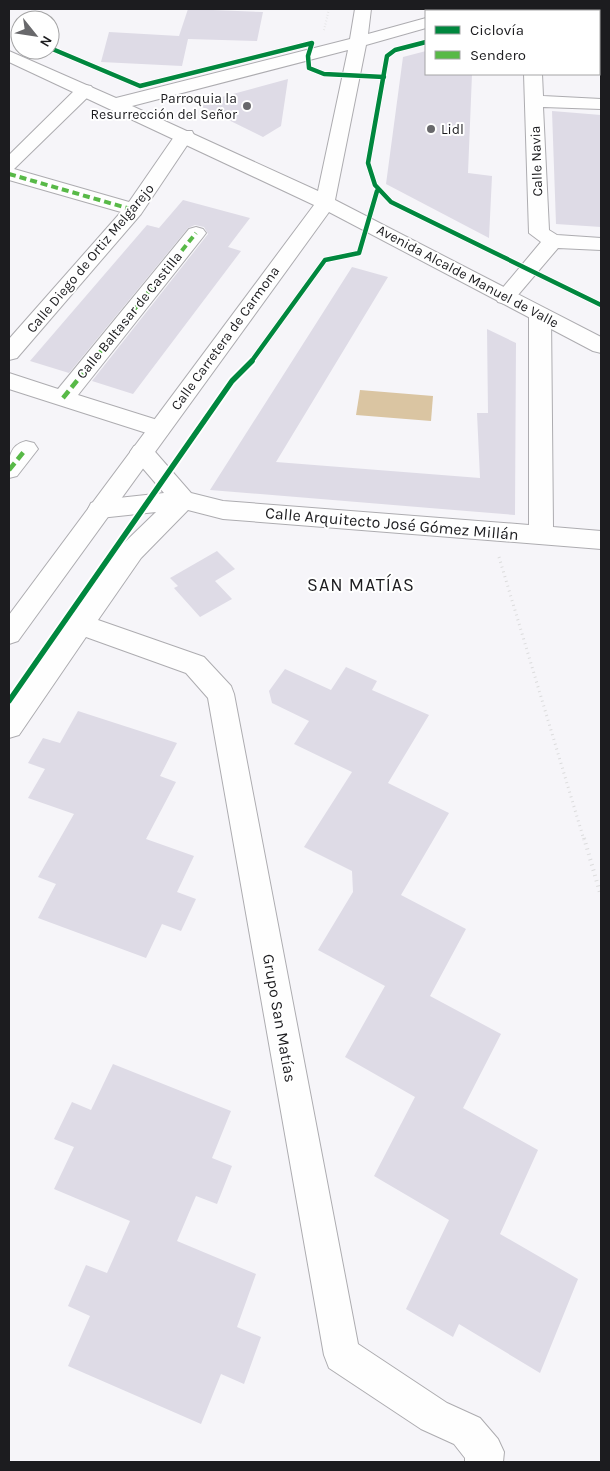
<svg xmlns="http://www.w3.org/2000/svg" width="610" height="1471" viewBox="0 0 610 1471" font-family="Karla,sans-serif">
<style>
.water{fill:#dac5a2}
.building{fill:#dedbe6}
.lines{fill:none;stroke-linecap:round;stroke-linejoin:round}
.minor-casing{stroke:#adacb0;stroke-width:2}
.major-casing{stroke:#adacb0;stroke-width:2}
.path-far2{stroke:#dcdcdd;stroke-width:2;stroke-dasharray:0.5 2.5;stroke-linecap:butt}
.path-far1{stroke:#dcdcdd;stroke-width:3;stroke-dasharray:1 4;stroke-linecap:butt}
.path{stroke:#dcdcdd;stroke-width:4;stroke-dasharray:1 4.5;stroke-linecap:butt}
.minor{fill:#fefefe;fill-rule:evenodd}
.major{fill:#fefefe;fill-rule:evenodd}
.quiet-far1{stroke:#58b947;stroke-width:4;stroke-dasharray:7 4;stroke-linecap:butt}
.quiet{stroke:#58b947;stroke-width:4.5;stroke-dasharray:9 4.5;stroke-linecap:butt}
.cycleway-far1-casing{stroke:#fff;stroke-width:6}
.cycleway-casing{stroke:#fff;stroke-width:9}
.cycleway-far1{stroke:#00873e;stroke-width:4.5}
.cycleway{stroke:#00873e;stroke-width:5.5}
.poi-dot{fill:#68686b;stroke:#fff;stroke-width:2}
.labels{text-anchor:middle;stroke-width:4;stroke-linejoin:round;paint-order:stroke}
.far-poi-label{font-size:14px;fill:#1c1c1f;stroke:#fff;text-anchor:end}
.far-street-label{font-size:14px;fill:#1c1c1f;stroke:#fff}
.street-label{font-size:16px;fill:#1c1c1f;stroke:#fff}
.neighbourhood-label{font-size:18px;letter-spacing:1px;fill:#1c1c1f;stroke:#fff}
</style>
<rect width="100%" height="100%" fill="#f6f5f9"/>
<polygon class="water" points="360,390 433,396 431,421 356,415"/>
<g class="building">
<polygon points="188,9 263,12 257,41 188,39 182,66 101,62 109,32 179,36"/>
<polygon points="426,51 426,74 472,74 468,173 492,176 489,238 386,184 403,57"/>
<polygon points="288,79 281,126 263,137 196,104"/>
<polygon points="552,111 601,115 601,227 556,224"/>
<polygon points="183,200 250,218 228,247 241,251 133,394 92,381 208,234 204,227 195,225 188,228 69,373 30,361 147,225 159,228"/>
<polygon points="352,267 388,277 276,462 480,478 477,413 488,413 487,329 516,343 515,515 210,490"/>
<polygon points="217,551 235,569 215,581 232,599 200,617 174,588 178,586 170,578"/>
<polygon points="346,667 377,681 372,690 429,715 388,783 449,813 401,895 466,929 430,996 501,1034 463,1108 538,1150 500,1234 578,1279 540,1373 459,1324 453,1337 406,1309 449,1220 374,1176 415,1097 345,1057 385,986 318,950 353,892 352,871 304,847 352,772 294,744 309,721 272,703 269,691 285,669 331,690"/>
<polygon points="78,711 177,743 160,776 176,782 146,839 194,856 177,892 196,899 181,931 162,924 146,958 38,918 56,884 38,877 74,814 28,798 45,769 28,763 43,738 60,743"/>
<polygon points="113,1064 231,1111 212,1158 232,1166 217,1204 196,1196 177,1241 256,1274 237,1327 261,1337 244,1384 221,1374 201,1424 68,1366 90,1316 68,1306 86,1265 107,1273 130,1221 54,1189 74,1147 54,1139 72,1102 91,1110"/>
</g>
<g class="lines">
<g class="minor-casing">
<g id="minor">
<rect x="523" y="9" width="16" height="2"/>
<polygon points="524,74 542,74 543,96 601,99 601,109 543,107 549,230 557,235 601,238 601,250 558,248 512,302 505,304 498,302 495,297 541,242 529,233"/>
<polygon points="85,85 91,86 94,90 91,94 14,169 129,202 178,131 192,131 194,135 141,214 17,358 9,360 9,339 121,212 9,180 9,155 79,86"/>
<polygon points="196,227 203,229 206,233 203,237 78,395 167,423 170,429 167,435 159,437 9,389 9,373 58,389 189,229"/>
<polygon points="540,308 548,310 551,315 553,527 601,531 601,549 223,519 188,510 141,558 98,620 204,657 231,686 234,694 358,1344 447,1403 480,1418 498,1439 504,1452 503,1462 465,1462 465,1458 454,1444 421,1429 329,1368 324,1355 208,698 186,673 86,637 19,735 9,738 9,706 123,544 156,512 100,518 91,515 88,509 91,503 100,500 164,493 134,458 130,452 134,446 142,444 150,446 191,493 223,501 529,525 529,315 532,310"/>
<path d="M26,441L34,443L38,449L17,476L9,478C9,461 7,446 26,441Z"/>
</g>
</g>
<g class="major-casing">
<g id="major">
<path d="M355,9H371L368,34L426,18V28L366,45L335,200L601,337V353L593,351L329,212L18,641L9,644V615L314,205L9,62V51L116,98L350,39ZM348,50L318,191L132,106Z"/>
<polygon points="460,9 485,9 484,11 459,11"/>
</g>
</g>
<polyline class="path-far2" points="324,30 329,9"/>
<polyline class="path-far1" points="499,557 584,840"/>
<polyline class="path" points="584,838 601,896"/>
<use href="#minor" class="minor"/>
<use href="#major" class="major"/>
<g class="quiet-far1">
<polyline points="9,174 134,210"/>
<polyline points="92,362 196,233"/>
</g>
<g class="quiet">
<polyline points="63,398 93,361"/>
<polyline points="9,470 26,449"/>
</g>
<g class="cycleway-far1-casing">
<g id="cycleway-far1">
<polyline points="426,42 395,50 387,56 368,163 375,185 391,202 601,305"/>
<polyline points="50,48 140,86 312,43 308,56 309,68 324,74 384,77"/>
<polyline points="251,362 325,260 359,253 377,191"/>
</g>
</g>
<g class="cycleway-casing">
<polyline id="cycleway" points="9,701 232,381 252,361"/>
</g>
<use href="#cycleway-far1" class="cycleway-far1"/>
<use href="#cycleway" class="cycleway"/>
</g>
<g class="poi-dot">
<circle cx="247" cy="106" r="5"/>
<circle cx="431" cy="129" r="5"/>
</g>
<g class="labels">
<g class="far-poi-label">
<text x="237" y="103">Parroquia la<tspan x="237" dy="16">Resurrección del Señor</tspan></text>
<text x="441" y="134" text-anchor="start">Lidl</text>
</g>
<g class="far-street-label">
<text transform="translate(536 161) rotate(-92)" y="5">Calle Navia</text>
<text transform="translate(90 258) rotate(-50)" y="5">Calle Diego de Ortiz Melgarejo</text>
<text transform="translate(468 276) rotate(28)" y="5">Avenida Alcalde Manuel de Valle</text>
<text transform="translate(129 315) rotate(-51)" y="5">Calle Baltasar de Castilla</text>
<text transform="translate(225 338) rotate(-54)" y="5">Calle Carretera de Carmona</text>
</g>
<g class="street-label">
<text transform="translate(392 523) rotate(5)" y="6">Calle Arquitecto José Gómez Millán</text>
<text transform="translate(280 1018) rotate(80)" y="6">Grupo San Matías</text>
</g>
<g class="neighbourhood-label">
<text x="361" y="591">SAN MATÍAS</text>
</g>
</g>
<rect width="610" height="1471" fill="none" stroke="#1c1c1f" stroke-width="20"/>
<rect x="425" y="10" width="175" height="65" fill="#ffffff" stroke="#a4a4a5"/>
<rect x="435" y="26" width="25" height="8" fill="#00873e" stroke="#a4a4a5"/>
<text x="470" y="35" font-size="15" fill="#1c1c1f">Ciclovía</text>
<rect x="435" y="51" width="25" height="8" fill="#58b947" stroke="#a4a4a5"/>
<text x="470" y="60" font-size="15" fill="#1c1c1f">Sendero</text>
<g transform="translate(35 35) rotate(120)"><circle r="24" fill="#ffffff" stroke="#a4a4a5"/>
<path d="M0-4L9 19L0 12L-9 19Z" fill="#68686b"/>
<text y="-8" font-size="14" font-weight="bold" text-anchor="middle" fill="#1c1c1f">N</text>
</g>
</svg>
